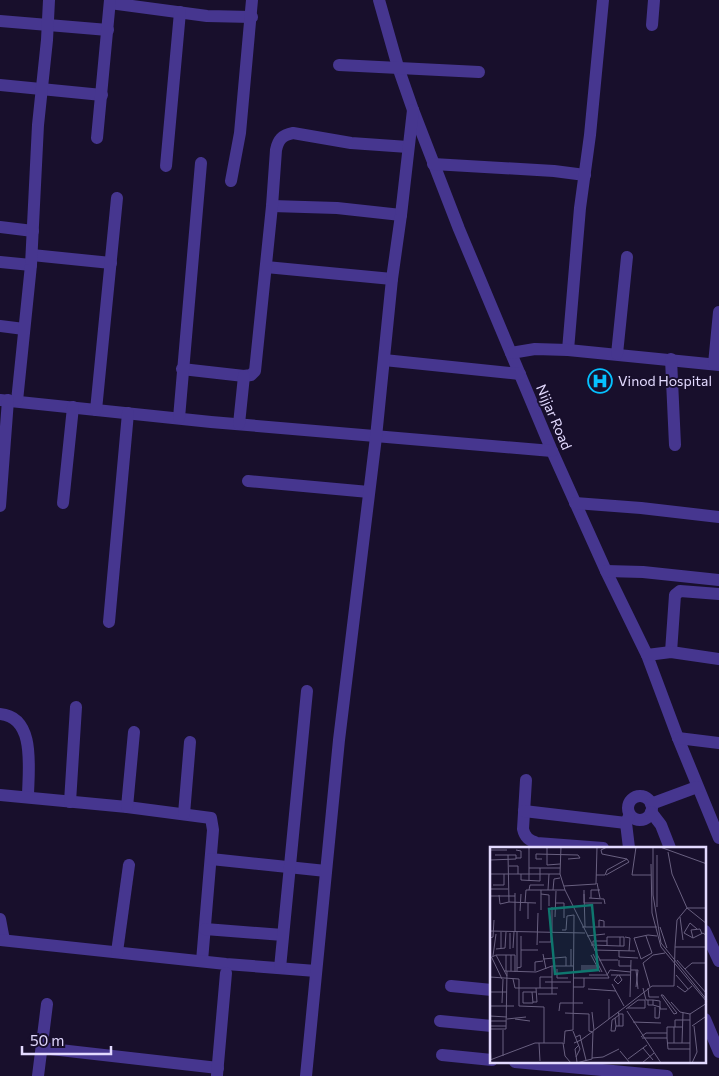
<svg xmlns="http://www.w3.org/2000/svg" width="719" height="1076" viewBox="0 0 719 1076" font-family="Commissioner,sans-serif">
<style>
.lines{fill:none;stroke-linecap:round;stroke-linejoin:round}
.minor{stroke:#46368f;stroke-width:12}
.labels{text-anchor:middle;stroke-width:4;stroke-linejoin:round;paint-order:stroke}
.poi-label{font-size:14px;fill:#e3daff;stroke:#180f2c;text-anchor:start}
.street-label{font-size:14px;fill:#e3daff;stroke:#180f2c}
.inset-road{fill:none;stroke:#696080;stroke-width:1}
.view{fill:#0f766e;fill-opacity:0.15;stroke:#0f766e;stroke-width:2.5}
.inset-edge{fill:none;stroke:#e3daff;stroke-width:2.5}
</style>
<rect width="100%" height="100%" fill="#180f2c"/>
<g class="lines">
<g class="minor">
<polyline points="379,0 398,67 413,110 459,229 552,451 606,571 647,655 678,738 719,838"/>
<polyline points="110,3 207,16 252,17"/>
<polyline points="0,21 108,30"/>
<polyline points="652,25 654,0"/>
<polyline points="339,65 479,72"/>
<polyline points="0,85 102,95"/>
<polyline points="97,138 110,0"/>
<polyline points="433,164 554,171 585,175"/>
<polyline points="166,166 180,12"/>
<polyline points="231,181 240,133 252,0"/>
<polyline points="272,206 337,208 401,215"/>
<polyline points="0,227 33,231"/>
<polyline points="32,255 111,263"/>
<polyline points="0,262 31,265"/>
<polyline points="266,267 392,279"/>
<polyline points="0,326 24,329"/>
<polyline points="568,350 580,208 590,135 603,0"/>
<polyline points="511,353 535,349 568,350 719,365"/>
<polyline points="617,354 627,257"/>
<polyline points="671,359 675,445"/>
<polyline points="384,360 520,374"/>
<polyline points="714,364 719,312"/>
<path d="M182,369L244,376L251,375L255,371L272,206L276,150C278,140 282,135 293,133L351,143L408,147"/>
<polyline points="0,400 211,422 552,451"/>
<polyline points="17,401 31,265 38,125 47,40 49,0"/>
<polyline points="96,410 117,198"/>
<polyline points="179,418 201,163"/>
<polyline points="239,424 244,376"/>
<polyline points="248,481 369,492"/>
<polyline points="63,503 73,407"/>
<polyline points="575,503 641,508 719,517"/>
<polyline points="0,506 8,400"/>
<polyline points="606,571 643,572 719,580"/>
<polyline points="109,622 128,413"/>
<polyline points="671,652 675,595 680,591 719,594"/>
<polyline points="647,655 671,652 719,659"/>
<path d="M0,714C37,717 28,772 28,797"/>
<polyline points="678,738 719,743"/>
<path d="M526,780L523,829C525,838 529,840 537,843L603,848"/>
<polyline points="0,795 127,807 211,818 213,830 202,961"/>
<circle cx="640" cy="808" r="12"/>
<polyline points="70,802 76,707"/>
<polyline points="651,804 697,787"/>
<polyline points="127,807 134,732"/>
<polyline points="524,811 626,823"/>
<polyline points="651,812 661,825 670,848"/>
<polyline points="184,814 190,742"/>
<polyline points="629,816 626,823 629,848"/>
<polyline points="211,859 326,871"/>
<polyline points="0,919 4,940"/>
<polyline points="205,929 283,935"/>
<polyline points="705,931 719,961"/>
<polyline points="0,940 226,964 316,971"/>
<polyline points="117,952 129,865"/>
<polyline points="280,968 307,691"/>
<polyline points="451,986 492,990"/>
<polyline points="705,1019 719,1052"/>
<polyline points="440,1021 492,1026"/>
<polyline points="42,1048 218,1068"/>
<polyline points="442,1055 492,1060"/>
<polyline points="515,1062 667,1076"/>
<polyline points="217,1075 226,973"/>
<polyline points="38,1076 47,1004"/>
<polyline points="306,1076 339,740 376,437 392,279 401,215 413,110"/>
</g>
</g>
<defs>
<g id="hospital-ring" transform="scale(1.25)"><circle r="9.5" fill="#180f2c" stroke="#06c1ff" stroke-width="1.5"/><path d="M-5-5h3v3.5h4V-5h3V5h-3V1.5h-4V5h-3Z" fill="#06c1ff"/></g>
</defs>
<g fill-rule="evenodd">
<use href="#hospital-ring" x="600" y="381"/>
</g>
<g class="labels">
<g class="poi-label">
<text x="618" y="386">Vinod Hospital</text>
</g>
<g class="street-label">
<text transform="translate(554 417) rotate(67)" y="5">Nijjar Road</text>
</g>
</g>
<g transform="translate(490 847)">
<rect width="216" height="216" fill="#180f2c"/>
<path class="inset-road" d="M39,0V34M71,0L70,27L75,43L119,131H83M146,0L142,28H161M163,0V48L171,96L217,153M170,0L217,17M57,1V18L70,17M0,3H17M178,5L182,27L197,61L217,77M18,8L19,55L46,56M167,8V60M26,11H31V4L26,3M52,12H46V7L88,8L90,11L78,12M0,13L26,12V8H5M161,17L162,66L171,100L217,155M19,19H28V27M39,21H70M0,27H70M31,27V33L50,34V21M106,28H115L117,23L137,12L112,7L111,3L117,0M116,28L139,15L137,12M107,36L110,51M3,38H14V27M74,39L106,37L107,0M0,42H18M39,43L40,38H54M58,43L59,27M63,43L64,32L70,31M94,43V56H112M51,47L59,48V59M94,47L95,80M9,48L10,57L19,55M0,49H25M99,51L114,52L115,57M101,51V43H110M35,56L36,43H75M66,56H74V71M62,60V86M217,61H197L187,73L185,100H217M51,63V43M30,64L31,47M65,70L66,44M190,70L193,93M38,72V56M92,80H167M109,80V73L114,74V80M170,80L177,101M207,82L200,76L194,86L203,91L213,86L217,89M72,83H76L77,69L84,68M0,84L95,86M25,85V46M97,89L115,87M156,89L162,106L151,112L144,91L158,88L167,89M135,90L140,91L139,104M0,91L3,90L4,73M203,91L201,83L210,82L212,87M49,95H61V86M47,98L48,66M101,98L130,99V90M103,98V94H117M117,99V90H134V99H130M11,101V85M23,101L24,85M6,102L15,101L16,85M20,102V86M31,103H48M104,103L145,104M129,103V110L148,111M53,107L56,122M103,107L112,125M6,108H25V125M101,108L110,125M3,109L6,87M0,111L6,108L17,129M2,111L12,132M53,112L76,110V119M109,113H128M129,113V119H141M187,113L217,147M81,119V102M91,119H107M27,121L31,120V89M91,121H107M67,122V131H78M195,122L202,116H217M91,123H109M141,123H148L146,140M146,123L148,142M14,124L46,125L62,119H83M16,124V108M21,124V108M27,124V85M45,124V115L53,114M99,128H117M117,128L120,123L141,125M121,128H140M128,128L124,133L128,137L132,133L129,128M186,128L198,142M0,130L29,132V159L54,160V196M23,132L25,141H68M55,135H81M122,137L134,159M187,139L195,145L202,139M83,140H94V131M160,140L153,116L163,108L175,106M50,141V130H62M153,141L156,153H163V158H158V153M158,141L159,150H169M98,142L126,144M0,145H17M42,145L43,156H33V145H46M48,147H67M62,147V119M171,148H173L187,166L184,167ZM140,150L141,113M163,153L170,154V162H177M43,155H47L46,141M181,155L190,165L200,167M12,156L13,132M163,158L170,160L169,171H165V160M0,159H24M136,162L148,153H155V161H138M69,164L70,156H93M137,164L171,216M102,165L104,183M128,165L129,168V179H126L125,171L129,168M75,166L99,167V184L103,185M129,167H133V179H129M0,169L17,170M125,171L122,173L121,184H125L126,179M17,172L36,170M25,172L40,174M119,172V152M0,174H16M143,175L171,176M0,179H16M202,179L215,170M185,180V173H200V167L217,156M0,182H16L17,124M83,184L90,202L86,210M86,190L90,188L91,193L102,185M151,190L156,186H177M152,191H177V180H192M177,191L178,202H200M0,195L1,213M49,196L50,214M84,196L91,193L96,213M177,196H200M184,196V180M192,196L193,166M74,197L75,184L83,183L84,68M153,201L163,213M130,204L140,216M13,209V183M102,211L113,210L129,202M138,212L157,198M0,213L45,196H73L75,209L81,216M87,215L85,202L89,198M86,216L102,212L103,184L135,160L162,139H184L185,100M152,216L164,206M200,216V173M202,216L207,205L204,179"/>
<path class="view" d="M102,58L108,123L65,127L59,62Z"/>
<rect width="216" height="216" class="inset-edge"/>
</g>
<path d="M22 1046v8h89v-8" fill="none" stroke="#e3daff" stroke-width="2.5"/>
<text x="30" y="1046" font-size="15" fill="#e3daff" stroke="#180f2c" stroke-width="4" paint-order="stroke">50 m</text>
</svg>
